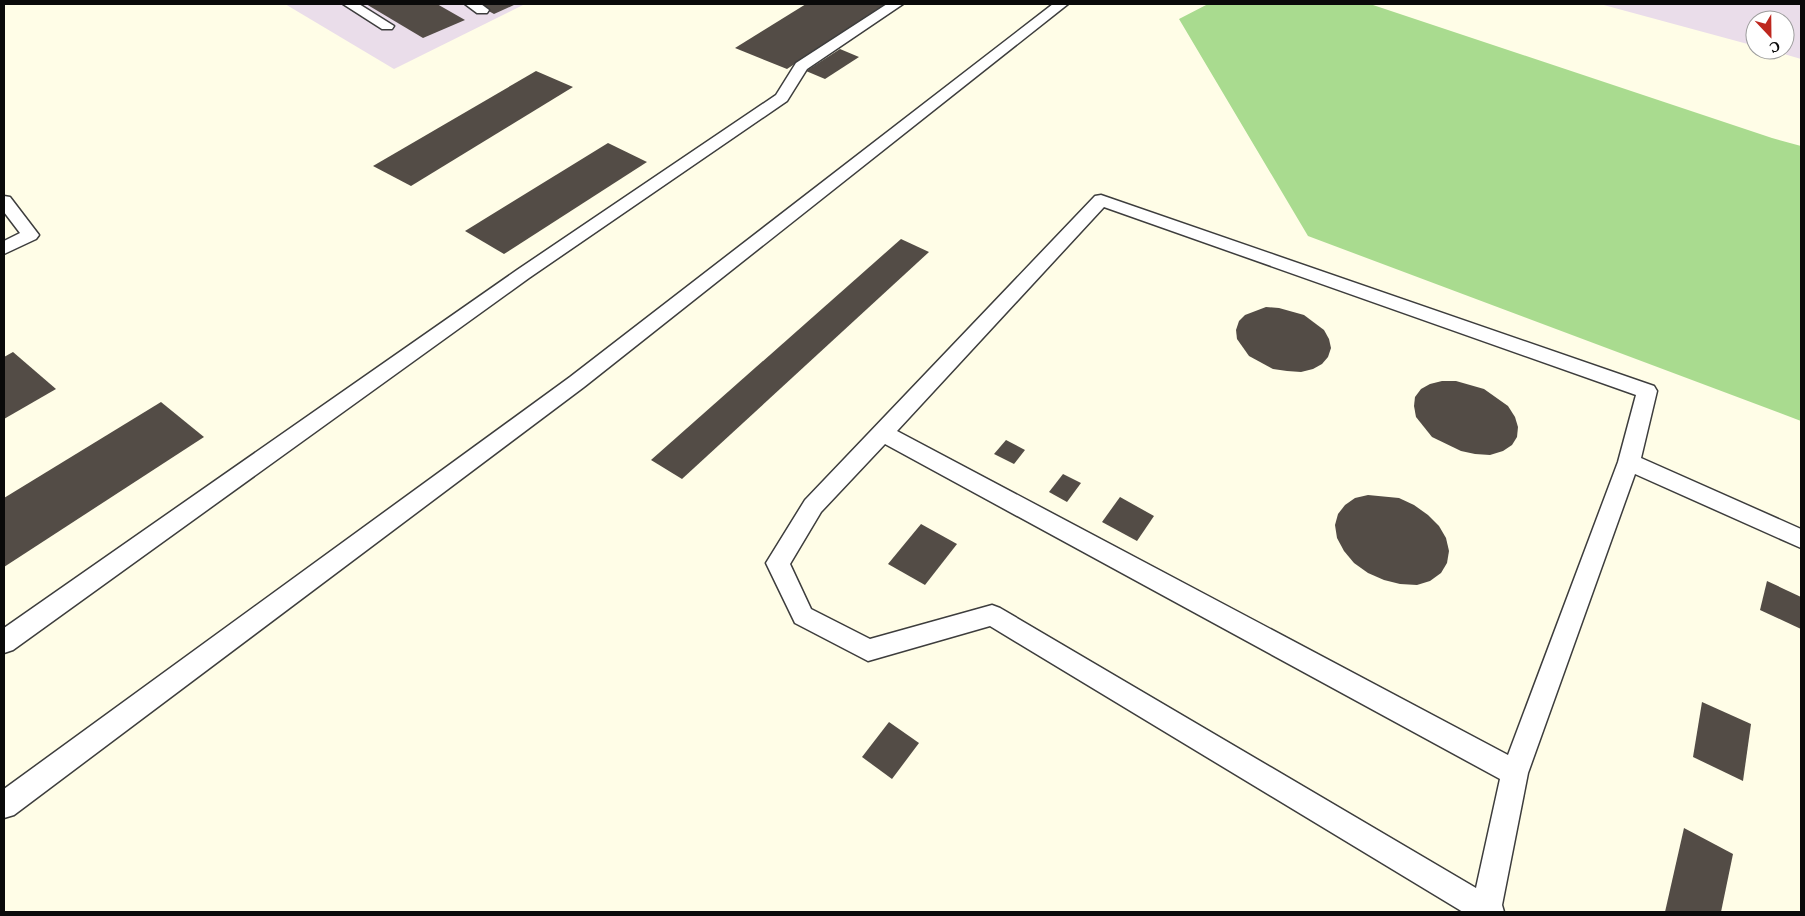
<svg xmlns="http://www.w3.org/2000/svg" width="1805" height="916" viewBox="0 0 1805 916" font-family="Lora,serif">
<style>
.industrial{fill:#eaddea}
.forest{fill:#a9db8f}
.building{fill:#534c46}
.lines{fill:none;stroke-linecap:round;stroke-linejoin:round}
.service-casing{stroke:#3d3d3d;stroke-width:3}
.service{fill:#fff;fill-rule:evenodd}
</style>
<rect width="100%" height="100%" fill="#fffde7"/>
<g class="industrial">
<polygon points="285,4 525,4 394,69"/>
<polygon points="1600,4 1801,4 1801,59 1770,50 1785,50 1785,20 1755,20 1755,46"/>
</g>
<polygon class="forest" points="1208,4 1370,4 1772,138 1801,146 1801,421 1308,236 1179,19"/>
<g class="building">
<polygon points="366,4 437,4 465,20 423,38"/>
<polygon points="476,4 516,4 494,14"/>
<polygon points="806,4 886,4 787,69 735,48"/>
<polygon points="840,49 859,57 825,79 806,71"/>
<polygon points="536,71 573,87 411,186 373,166"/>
<polygon points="608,143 647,162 504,254 465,231"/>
<polygon points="901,239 929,252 682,479 651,460"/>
<polygon points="1266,307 1279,308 1304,315 1324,330 1329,339 1331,348 1328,357 1322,364 1313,369 1301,372 1287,371 1273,369 1249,356 1237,339 1236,330 1239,321 1245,315"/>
<polygon points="13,352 56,389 4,419 4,357"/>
<polygon points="1442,381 1456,381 1484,389 1508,406 1515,417 1518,427 1517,437 1512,445 1503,451 1490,455 1475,454 1461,451 1432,437 1416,417 1414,406 1415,397 1421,389 1430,384"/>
<polygon points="161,402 204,437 4,567 4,498"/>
<polygon points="1006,440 1025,450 1014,464 994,454"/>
<polygon points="1063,474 1081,483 1067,502 1049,492"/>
<polygon points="1368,495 1399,498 1414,505 1428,515 1439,526 1446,538 1449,551 1447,563 1441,573 1430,581 1417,585 1400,584 1384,580 1368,573 1354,563 1344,551 1337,538 1335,525 1338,514 1345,505 1355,498"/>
<polygon points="1120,497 1154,516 1137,541 1102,522"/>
<polygon points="921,524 957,544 925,585 888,564"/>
<polygon points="1767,581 1801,597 1801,629 1760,610"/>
<polygon points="1702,702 1751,724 1743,781 1693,757"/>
<polygon points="889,722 919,743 892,779 862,757"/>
<polygon points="1684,828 1733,854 1721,912 1665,912"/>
</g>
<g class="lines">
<g class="service-casing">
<g id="service">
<polygon points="343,4 359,4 394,26 392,29 382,29"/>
<polygon points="465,4 481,4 489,10 487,13 477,13"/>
<polygon points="887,4 903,4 807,69 787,101 529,278 13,650 4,653 4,628 517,270 776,95 796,63"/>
<polygon points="1053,4 1068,4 584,387 14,815 4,818 4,789 570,377"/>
<path d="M1101,195L1654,386L1657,391L1641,458L1801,529V548L1635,474L1528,773L1502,905L1504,912H1463L990,626L868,661L795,623L766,563L805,500L1095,196ZM1104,207L1636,395L1618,462L1508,755L897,431ZM885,444L1500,779L1476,888L1000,608L992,605L870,639L811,609L790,564L821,512Z"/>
<polygon points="4,196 10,197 39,235 36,239 4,254 4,241 20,233 4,212"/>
</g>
</g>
<use href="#service" class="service"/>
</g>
<rect width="1805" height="916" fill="none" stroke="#0a0a0a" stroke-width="10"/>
<g transform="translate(1770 35) rotate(158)"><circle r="24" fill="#ffffff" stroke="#9d9d9d"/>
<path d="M0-4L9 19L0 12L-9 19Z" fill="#be271e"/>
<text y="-8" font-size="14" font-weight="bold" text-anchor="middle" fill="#0a0a0a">С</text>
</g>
</svg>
